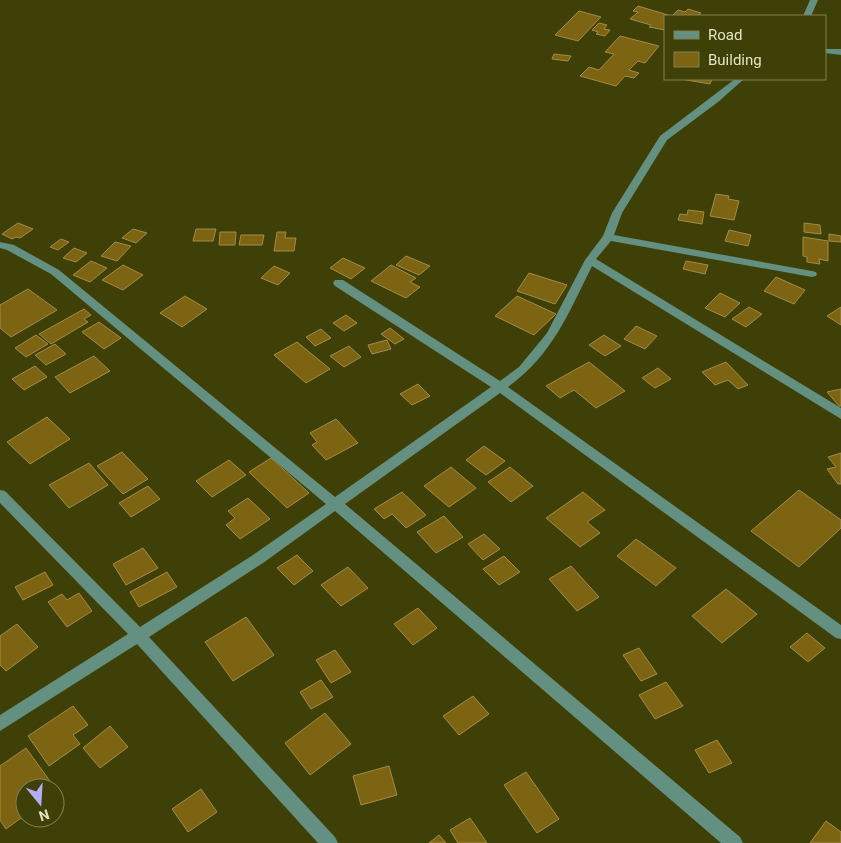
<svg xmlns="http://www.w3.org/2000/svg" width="841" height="843" viewBox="0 0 841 843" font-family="Roboto,sans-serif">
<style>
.building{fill:#7d6412;stroke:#a38b48}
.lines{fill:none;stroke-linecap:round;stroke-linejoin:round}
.minor{fill:#639080;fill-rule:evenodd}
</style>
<rect width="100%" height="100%" fill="#3f4007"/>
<g class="building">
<polygon points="638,6 668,15 665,16 665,30 649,27 651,25 630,19 638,12 633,11"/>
<polygon points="688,9 701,13 698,16 672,16 678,10 685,12"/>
<polygon points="579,11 601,17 578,41 555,35"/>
<polygon points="599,23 607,25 604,29 610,30 605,36 596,34 598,32 592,30"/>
<polygon points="620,36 659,46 645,63 638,61 629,70 639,73 634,78 625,76 616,86 580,76 589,67 599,70 614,54 605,52"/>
<polygon points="554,54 571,56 568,61 552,59"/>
<polygon points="681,79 712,79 710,84"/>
<polygon points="716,194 729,196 728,199 739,201 734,220 710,216"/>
<polygon points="688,210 704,212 702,224 678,220 680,214 687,215"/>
<polygon points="18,223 33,229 20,238 16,237 12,239 2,234"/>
<polygon points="804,223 820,225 821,234 804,232"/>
<polygon points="133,229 147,233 136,243 122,238"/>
<polygon points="196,229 216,229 213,241 193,241"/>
<polygon points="729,230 751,235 748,246 725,241"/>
<polygon points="220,232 236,232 235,245 219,245"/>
<polygon points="277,232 286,232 285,238 296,238 294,251 274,251"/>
<polygon points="829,234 841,236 841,242 829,241"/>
<polygon points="241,235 264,235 262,245 239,245"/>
<polygon points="803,237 828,241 828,261 819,259 820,264 807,262 807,257 803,256"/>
<polygon points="61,239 69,242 58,250 50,247"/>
<polygon points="115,242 131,246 117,261 101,256"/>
<polygon points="74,248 87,253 76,262 63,258"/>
<polygon points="406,256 430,266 419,275 396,265"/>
<polygon points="343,258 365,268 351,279 330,268"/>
<polygon points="91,261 107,268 90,282 73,275"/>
<polygon points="686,261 708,265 705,274 683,269"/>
<polygon points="123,265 143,275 123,290 102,280"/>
<polygon points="391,265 416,278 410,282 420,287 406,298 371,281"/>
<polygon points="274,266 290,273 278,285 261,278"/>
<polygon points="529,273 567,285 555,304 517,291"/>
<polygon points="776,277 805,290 794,304 764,291"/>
<polygon points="28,289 57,310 11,337 0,328 0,305"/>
<polygon points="720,293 740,303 725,317 705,308"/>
<polygon points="185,296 207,309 182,327 160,313"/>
<polygon points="517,296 556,314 534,335 495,316"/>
<polygon points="749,307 762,314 746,327 732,319"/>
<polygon points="841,307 841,325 827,316"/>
<polygon points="84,309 91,315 84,319 88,322 51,344 39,334"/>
<polygon points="346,315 357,323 344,331 333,323"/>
<polygon points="99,322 121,338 104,349 82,332"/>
<polygon points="636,326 657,336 645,349 624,339"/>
<polygon points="390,328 404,339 395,344 381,334"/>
<polygon points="321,329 331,338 315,346 306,337"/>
<polygon points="36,335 48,344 26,357 15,348"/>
<polygon points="604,335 621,346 605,356 589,345"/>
<polygon points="387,340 391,349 372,354 368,345"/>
<polygon points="297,342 330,369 306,383 274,355"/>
<polygon points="55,344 66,354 46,365 35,355"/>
<polygon points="349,346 361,357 344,367 330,356"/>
<polygon points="94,356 110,371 70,393 55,377"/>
<polygon points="589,362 625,391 596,408 574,390 560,398 546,386"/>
<polygon points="726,362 748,385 738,389 728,380 715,385 702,372"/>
<polygon points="35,366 47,377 24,390 12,379"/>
<polygon points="658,368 671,379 655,388 642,378"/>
<polygon points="418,384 430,396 412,405 400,394"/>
<polygon points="841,389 841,406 839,406 827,392"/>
<polygon points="47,417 70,439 30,464 7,442"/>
<polygon points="336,419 358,443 326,460 312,445 317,442 310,433"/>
<polygon points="484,446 505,461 486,475 466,460"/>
<polygon points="122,452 148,479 123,494 97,466"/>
<polygon points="841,453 841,484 838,484 827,469 836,467 828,457"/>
<polygon points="271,458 309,493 287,508 249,472"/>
<polygon points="229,460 246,475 212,497 196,481"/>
<polygon points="89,463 108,485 69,508 49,485"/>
<polygon points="451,467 476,488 449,507 424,486"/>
<polygon points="510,467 533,486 511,502 488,482"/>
<polygon points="148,486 160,499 131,517 119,503"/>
<polygon points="799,490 841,520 841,528 799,567 751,531"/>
<polygon points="402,492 426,515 406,528 392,514 384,519 374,509"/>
<polygon points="583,492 605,510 587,522 600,533 580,547 546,518"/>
<polygon points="248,498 270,519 240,539 226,525 235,518 228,511"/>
<polygon points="444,516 463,537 436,553 417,532"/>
<polygon points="484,534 500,549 483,560 468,544"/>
<polygon points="636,539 676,568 656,586 617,556"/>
<polygon points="143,548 158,568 126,585 113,564"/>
<polygon points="297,555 313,571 294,585 277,568"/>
<polygon points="504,556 520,572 499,585 483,569"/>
<polygon points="571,566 599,597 577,611 549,579"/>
<polygon points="348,567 368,588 341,606 321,585"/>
<polygon points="45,572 53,585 23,600 15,587"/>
<polygon points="167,572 177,587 139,607 130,592"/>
<polygon points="726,589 757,614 722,643 692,616"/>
<polygon points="79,593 92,611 67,627 48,602 62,594 67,600"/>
<polygon points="418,608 437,628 413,645 394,624"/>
<polygon points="246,617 274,655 233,681 205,642"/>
<polygon points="17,624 38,647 6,671 0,665 0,636"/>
<polygon points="807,633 825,648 808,662 790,647"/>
<polygon points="639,648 657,674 641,681 623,655"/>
<polygon points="335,650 351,672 331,683 316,660"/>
<polygon points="321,680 333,697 311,709 300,692"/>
<polygon points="666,682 683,706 655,719 639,695"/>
<polygon points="473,696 489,714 459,735 443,716"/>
<polygon points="73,706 88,725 73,735 80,744 49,766 28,736"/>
<polygon points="325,713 351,744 310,775 285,743"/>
<polygon points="110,726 128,747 100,768 83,748"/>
<polygon points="717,740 732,763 709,773 695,750"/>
<polygon points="26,748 55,788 25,788 25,815 6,829 0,820 0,766"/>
<polygon points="389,766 397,795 361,805 353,776"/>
<polygon points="526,772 559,819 537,833 504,785"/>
<polygon points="201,789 217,812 188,832 172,809"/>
<polygon points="470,818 487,843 458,843 450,830"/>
<polygon points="826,821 841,832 841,843 810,843"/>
<polygon points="439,835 446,843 429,843"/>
</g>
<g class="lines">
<g class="minor">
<polygon points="810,0 818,0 811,16 803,16"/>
<polygon points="825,49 841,49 841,55 825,53"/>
<path d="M735,79H744L718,102L667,140L622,213L614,235L812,271L816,272L817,274L816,276L812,277L611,241L596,259L841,408V419L592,266C568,314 553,354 508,387L841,625V639L836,638L500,393L345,504L740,837L743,843H721L335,511L263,563L149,637L335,837L338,843H318L137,644L0,731V715L128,634L0,503V490L5,491L140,627L253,555L326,504L51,274L7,250L0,248V242L14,245L59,270L335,497L491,387L335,286L333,283L335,280H343L500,381L519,367L547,333L585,260L603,236L612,213L660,136Z"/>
</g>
</g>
<rect x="664" y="15" width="162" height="65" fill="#3f4007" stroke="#808252"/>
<rect x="674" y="31" width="25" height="8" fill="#639080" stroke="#808252"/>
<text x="708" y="40" font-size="15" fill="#e2e4c2">Road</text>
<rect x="674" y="52" width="25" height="15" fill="#7d6412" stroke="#808252"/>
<text x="708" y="65" font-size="15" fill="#e2e4c2">Building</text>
<g transform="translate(40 803) rotate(162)"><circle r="24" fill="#3f4007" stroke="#808252"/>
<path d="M0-4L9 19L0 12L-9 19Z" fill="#b6acf8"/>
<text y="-8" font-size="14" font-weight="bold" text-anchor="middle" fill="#e2e4c2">N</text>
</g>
</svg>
